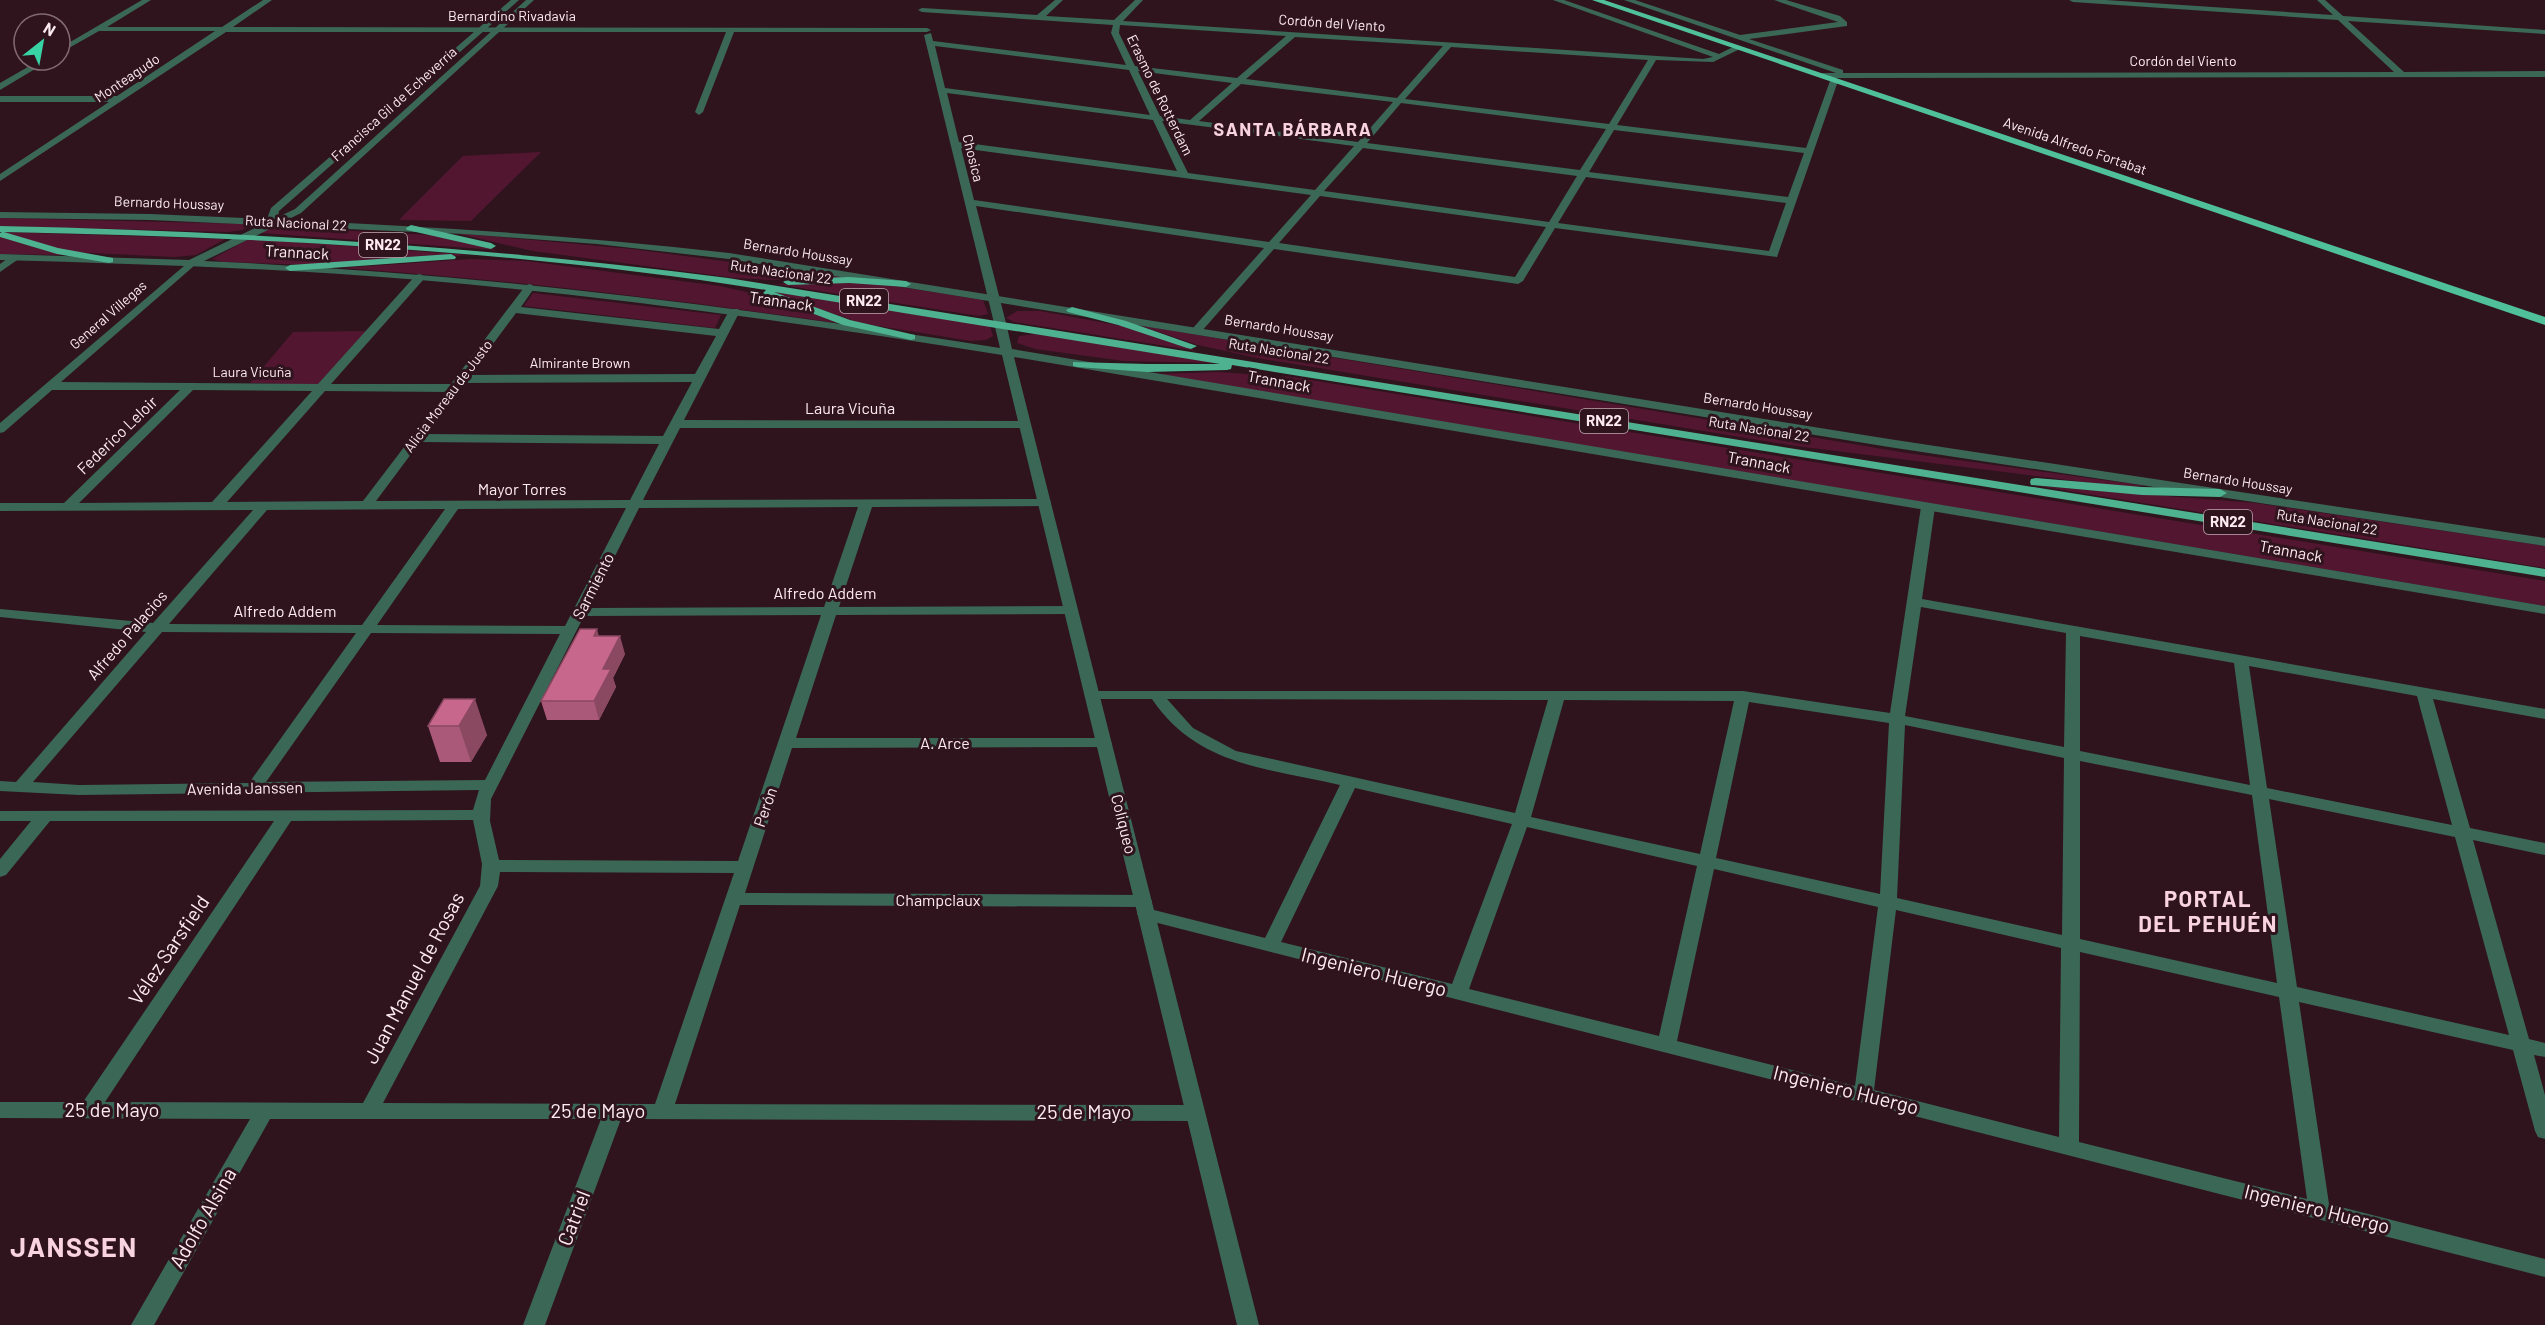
<svg xmlns="http://www.w3.org/2000/svg" width="2545" height="1325" viewBox="0 0 2545 1325" font-family="Barlow,sans-serif">
<style>
.green{fill:#531630}
.lines{fill:none;stroke-linecap:round;stroke-linejoin:round}
.minor{fill:#3b6757;fill-rule:evenodd}
.tertiary{fill:#3b6757;fill-rule:evenodd}
.primary{fill:#4eb18f;fill-rule:evenodd}
.trunk{fill:#50c09a;fill-rule:evenodd}
.wall{fill:#aa5978}
.shaded-wall{fill:#8b4861}
.building{fill:#c6678b;stroke:#8b4861;stroke-width:1.5}
.labels{text-anchor:middle;stroke-width:6;stroke-linejoin:round;paint-order:stroke}
.far-street-label{font-size:14px;fill:#feebf1;stroke:#2f141e}
.shield{fill:#2f141e;stroke:#c0aab2;stroke-width:1.5}
.shield-label{font-size:15px;font-weight:bold;fill:#feebf1}
.street-label{font-size:16px;fill:#feebf1;stroke:#2f141e}
.far-district-label{font-size:18px;font-weight:bold;letter-spacing:1.5px;fill:#f9d3df;stroke:#2f141e}
.near-street-label{font-size:20px;fill:#feebf1;stroke:#2f141e}
.district-label{font-size:22px;font-weight:bold;letter-spacing:1.5px;fill:#f9d3df;stroke:#2f141e}
.near-district-label{font-size:27px;font-weight:bold;letter-spacing:1.5px;fill:#f9d3df;stroke:#2f141e}
</style>
<rect width="100%" height="100%" fill="#2f141e"/>
<g class="green">
<polygon points="541,152 471,221 399,220 463,156"/>
<polygon points="0,218 247,224 250,226 242,230 228,232 0,226"/>
<polygon points="273,227 433,235 497,250 261,233"/>
<polygon points="3,232 225,239 196,255 174,257 69,252"/>
<polygon points="455,233 632,249 850,278 774,280 735,278 533,251"/>
<polygon points="0,237 62,255 0,254"/>
<polygon points="254,239 469,255 312,265 223,262 212,259 247,240"/>
<path d="M471,259L526,261L720,286L777,299L837,323C672,299 506,279 340,268Z"/>
<polygon points="844,282 888,285 983,300 988,314 979,316 775,284"/>
<polygon points="766,290 990,326 993,336 986,340 971,341 860,323"/>
<polygon points="533,293 721,315 715,328 524,306"/>
<polygon points="1017,311 1040,311 1122,326 1197,351 1014,322 1006,318"/>
<polygon points="1138,325 1907,453 2147,486 2115,486 1796,446 1257,358 1198,345"/>
<polygon points="366,331 318,385 250,383 293,332"/>
<polygon points="1035,334 1221,363 1124,361 1035,349 1017,343 1019,336"/>
<polygon points="1219,372 1292,377 2545,581 2545,606 1156,374"/>
<polygon points="2038,486 2255,503 2545,546 2545,568"/>
</g>
<g class="lines">
<g class="minor">
<polygon points="142,0 151,0 107,27 222,27 263,0 272,0 233,27 927,28 931,30 927,32 734,32 703,112 699,115 695,112 726,32 226,32 0,181 0,174 109,102 0,102 0,96 117,96 215,31 99,31 60,53 60,48"/>
<path d="M1055,0H1063L1046,16L1114,20L1135,0H1143L1123,21L1703,59L1713,57L1553,0H1564L1719,54L1735,46L1742,48L1713,62L1656,60L1617,125L1806,148L1830,81L1834,78L1819,76L1823,73H1836L1624,0H1635L1740,35L1838,22L1774,0H1786L1840,16L1847,22V26L1749,39L1843,70V73L2394,72L2338,20L2073,2L2069,0H2106L2333,15L2317,0H2325L2343,16L2545,30V34L2348,21L2404,72L2545,71V77L1834,78L1838,81L1777,257L1555,228L1523,281L1518,284L1274,249L1201,332L1197,333L1191,330L1193,328L1264,248L976,206L1006,323L1000,326L994,323L924,35L931,33L933,41L1126,65L1111,33L1113,25L922,12L918,10L922,8L1037,15ZM1120,25L1286,36L1237,78L1135,66L1119,33ZM1295,37L1443,46L1397,98L1246,79ZM935,46L1129,70L1150,115L945,88ZM1451,47L1648,60L1609,124L1405,99ZM1138,71L1232,83L1190,120L1160,116ZM1241,84L1393,102L1358,142L1199,121ZM947,93L1153,120L1177,171L959,142ZM1401,103L1606,129L1580,170L1367,143ZM1162,121L1354,146L1315,190L1188,173ZM1614,130L1804,153L1788,197L1589,172ZM961,148L1311,195L1269,242L974,200ZM1363,148L1577,176L1549,222L1324,191ZM1586,177L1786,203L1769,251L1558,223ZM1320,196L1546,227L1515,277L1279,243Z"/>
<polygon points="40,60 50,60 0,90 0,83"/>
<polygon points="11,256 20,258 0,272 0,264"/>
<path d="M191,260L195,261V265L61,382L318,384L416,275L420,274L425,277L424,279L331,384H451L526,285L530,284L535,287L521,307L719,329L730,309H738L740,311L684,420L1029,421V427L1025,428H680L643,500L1049,499L1051,502L1044,506L872,507L839,607L1071,606L1078,610L1071,614L836,615L796,738H1104L1112,743L1110,747L792,748L745,893L1143,895L1149,897L1152,901L1149,905L1143,907L740,905L675,1104L1195,1105L1202,1107L1205,1113L1202,1119L1195,1121L621,1119L545,1325H523L601,1119H270L154,1325H131L250,1119L0,1118V1102H83L274,821H50L6,875L0,877V859L31,821H0V811L473,810L479,790L79,795L0,791V781L16,782L146,632L0,617V609L153,623L253,510L0,511V503H64L180,390H52L4,432L0,433V423ZM516,313L716,336L695,374L470,375ZM692,382L663,436L426,434L465,383ZM193,390L312,391L212,502L79,503ZM325,391L446,392L363,501L227,502ZM420,442L659,444L630,500L376,501ZM858,507L824,607L589,608L639,508ZM626,508L565,626L377,625L458,509ZM445,509L362,625L169,624L267,510ZM821,615L738,861L499,860L490,821L491,799L584,616ZM162,632L356,633L249,783L79,785L33,782ZM371,633L560,634L485,780L266,782ZM473,820L482,864L480,886L363,1103L105,1102L291,821ZM500,872L734,873L655,1104L383,1103L498,886Z"/>
<path d="M1928,503L1935,507L1922,599L2545,709V719L2433,699L2470,828L2545,843V855L2473,840L2529,1039L2545,1043V1057L2534,1055L2545,1095V1139L2538,1137L2535,1131L2513,1050L2299,1002L2329,1204L2545,1259V1277L1146,920L1140,918L1137,914L1140,910L1146,908L1265,938L1340,785C1267,768 1197,766 1152,699H1092L1087,697L1084,694L1087,691H1743L1890,713L1921,507ZM1921,607L2066,633L2064,747L1905,716ZM2080,636L2234,663L2250,785L2080,751ZM2249,666L2417,696L2452,825L2267,788ZM1167,699L1548,700L1515,813L1236,751L1193,728ZM1564,700L1734,701L1700,854L1531,817ZM1749,702L1889,723L1880,894L1716,858ZM1905,725L2064,758L2062,935L1897,898ZM2080,761L2252,795L2277,983L2080,939ZM1355,788L1512,824L1452,984L1281,942ZM2269,799L2455,837L2509,1035L2297,987ZM1527,827L1697,866L1659,1036L1469,989ZM1714,869L1878,907L1855,1086L1677,1041ZM1896,910L2061,948L2059,1137L1874,1090ZM2080,952L2279,997L2307,1199L2079,1142Z"/>
</g>
<path class="tertiary" d="M511,0H519L279,211L278,217L295,209L526,0H534L301,213L287,220C435,227 582,236 729,253L1889,439L2545,538V546L1889,447L729,259L597,244L464,234L276,226L204,261C472,273 736,306 1000,348L994,323L1000,320L1006,323L1012,349L2545,606V614L1014,357L1259,1325H1237L1002,355C809,324 615,297 420,280C280,268 140,264 0,260V254L189,260L261,225L150,220L0,218V212L150,214L267,219L271,208Z"/>
<g class="primary">
<polygon points="411,225 491,243 496,246 491,249 407,230 406,228"/>
<path d="M0,226C244,231 486,247 728,278L2545,569V577L1232,365L1231,369L1227,370L1147,372L1077,367L1073,366V362L1147,364H1220L774,292L850,320L915,335V339L911,340L843,325L764,295L763,293L766,290C514,250 258,237 4,232L58,248L113,258V262L109,263L57,254L0,237V233L2,232H0Z"/>
<polygon points="451,254 456,257 455,259 290,271 285,268 290,265"/>
<polygon points="849,277 906,281 911,284 906,287 849,283 788,285 783,282 788,279"/>
<polygon points="1072,307 1126,321 1197,346 1191,349 1187,348 1118,325 1068,312 1066,310"/>
<polygon points="2036,478 2142,487 2220,489 2227,493 2220,497 2142,495 2031,485 2030,482 2031,479"/>
</g>
<polygon class="trunk" points="1592,0 1604,0 2545,317 2545,325"/>
</g>
<g class="wall">
<polygon points="599,636 625,654 613,678 616,687 599,720 547,720 541,701"/>
<polygon points="444,699 487,735 471,762 440,762 428,726"/>
</g>
<g class="shaded-wall">
<polygon points="597,629 602,647 594,636"/>
<polygon points="620,636 625,654 613,678 616,687 599,720 594,701 603,669"/>
<polygon points="475,699 487,735 471,762 459,726"/>
</g>
<g class="building">
<polygon points="580,629 597,629 594,636 620,636 603,669 611,669 594,701 541,701"/>
<polygon points="444,699 475,699 459,726 428,726"/>
</g>
<g class="labels">
<g class="far-street-label">
<text x="512" y="21">Bernardino Rivadavia</text>
<text transform="translate(1332 23) rotate(4)" y="5">Cordón del Viento</text>
<text x="2183" y="66">Cordón del Viento</text>
<text transform="translate(127 78) rotate(-34)" y="5">Monteagudo</text>
<text transform="translate(1160 95) rotate(64)" y="5">Erasmo de Rotterdam</text>
<text transform="translate(394 104) rotate(-42)" y="5">Francisca Gil de Echeverría</text>
<text transform="translate(2075 146) rotate(19)" y="5">Avenida Alfredo Fortabat</text>
<text transform="translate(973 158) rotate(76)" y="5">Chosica</text>
<text transform="translate(169 203) rotate(2)" y="5">Bernardo Houssay</text>
<text transform="translate(296 223) rotate(3)" y="5">Ruta Nacional 22</text>
<text transform="translate(798 252) rotate(9)" y="5">Bernardo Houssay</text>
<text transform="translate(781 272) rotate(8)" y="5">Ruta Nacional 22</text>
<text transform="translate(108 315) rotate(-41)" y="5">General Villegas</text>
<text transform="translate(1279 328) rotate(9)" y="5">Bernardo Houssay</text>
<text transform="translate(1279 351) rotate(9)" y="5">Ruta Nacional 22</text>
<text x="580" y="368">Almirante Brown</text>
<text x="252" y="377">Laura Vicuña</text>
<text transform="translate(448 396) rotate(-53)" y="5">Alicia Moreau de Justo</text>
<text transform="translate(1758 406) rotate(9)" y="5">Bernardo Houssay</text>
<text transform="translate(1759 429) rotate(9)" y="5">Ruta Nacional 22</text>
<text transform="translate(2238 481) rotate(9)" y="5">Bernardo Houssay</text>
<text transform="translate(2327 522) rotate(9)" y="5">Ruta Nacional 22</text>
</g>
<g class="shield">
<rect x="359" y="233" width="48" height="24" rx="4.5"/>
<rect x="840" y="289" width="48" height="24" rx="4.5"/>
<rect x="1580" y="409" width="48" height="24" rx="4.5"/>
<rect x="2204" y="510" width="48" height="24" rx="4.5"/>
</g>
<g class="shield-label">
<text x="383" y="250">RN22</text>
<text x="864" y="306">RN22</text>
<text x="1604" y="426">RN22</text>
<text x="2228" y="527">RN22</text>
</g>
<g class="street-label">
<text transform="translate(297 252) rotate(3)" y="6">Trannack</text>
<text transform="translate(781 301) rotate(8)" y="6">Trannack</text>
<text transform="translate(1279 381) rotate(10)" y="6">Trannack</text>
<text x="850" y="414">Laura Vicuña</text>
<text transform="translate(117 435) rotate(-44)" y="6">Federico Leloir</text>
<text transform="translate(1759 462) rotate(10)" y="6">Trannack</text>
<text x="522" y="495">Mayor Torres</text>
<text transform="translate(2291 551) rotate(10)" y="6">Trannack</text>
<text transform="translate(593 586) rotate(-63)" y="6">Sarmiento</text>
<text x="825" y="599">Alfredo Addem</text>
<text x="285" y="617">Alfredo Addem</text>
<text transform="translate(127 635) rotate(-49)" y="6">Alfredo Palacios</text>
<text x="945" y="749">A. Arce</text>
<text transform="translate(245 788) rotate(-1)" y="6">Avenida Janssen</text>
<text transform="translate(765 807) rotate(-71)" y="6">Perón</text>
<text transform="translate(1124 824) rotate(76)" y="6">Coliqueo</text>
<text x="938" y="906">Champclaux</text>
</g>
<g class="far-district-label">
<text x="1293" y="136">SANTA BÁRBARA</text>
</g>
<g class="near-street-label">
<text transform="translate(169 950) rotate(-56)" y="7">Vélez Sarsfield</text>
<text transform="translate(1374 972) rotate(14)" y="7">Ingeniero Huergo</text>
<text transform="translate(414 978) rotate(-62)" y="7">Juan Manuel de Rosas</text>
<text transform="translate(1846 1090) rotate(14)" y="7">Ingeniero Huergo</text>
<text x="112" y="1117">25 de Mayo</text>
<text x="598" y="1118">25 de Mayo</text>
<text x="1084" y="1119">25 de Mayo</text>
<text transform="translate(2317 1209) rotate(14)" y="7">Ingeniero Huergo</text>
<text transform="translate(203 1218) rotate(-60)" y="7">Adolfo Alsina</text>
<text transform="translate(574 1218) rotate(-69)" y="7">Catriel</text>
</g>
<g class="district-label">
<text x="2208" y="907">PORTAL<tspan x="2208" dy="25">DEL PEHUÉN</tspan></text>
</g>
<g class="near-district-label">
<text x="74" y="1257">JANSSEN</text>
</g>
</g>
<g transform="translate(42 42) rotate(31)"><circle r="28" fill="#2f141e" stroke="#826a72" stroke-width="1.5"/>
<path d="M0-4.5L10 22L0 15L-10 22Z" fill="#39d4a5"/>
<text y="-9" font-size="16" font-weight="bold" text-anchor="middle" fill="#feebf1">N</text>
</g>
</svg>
